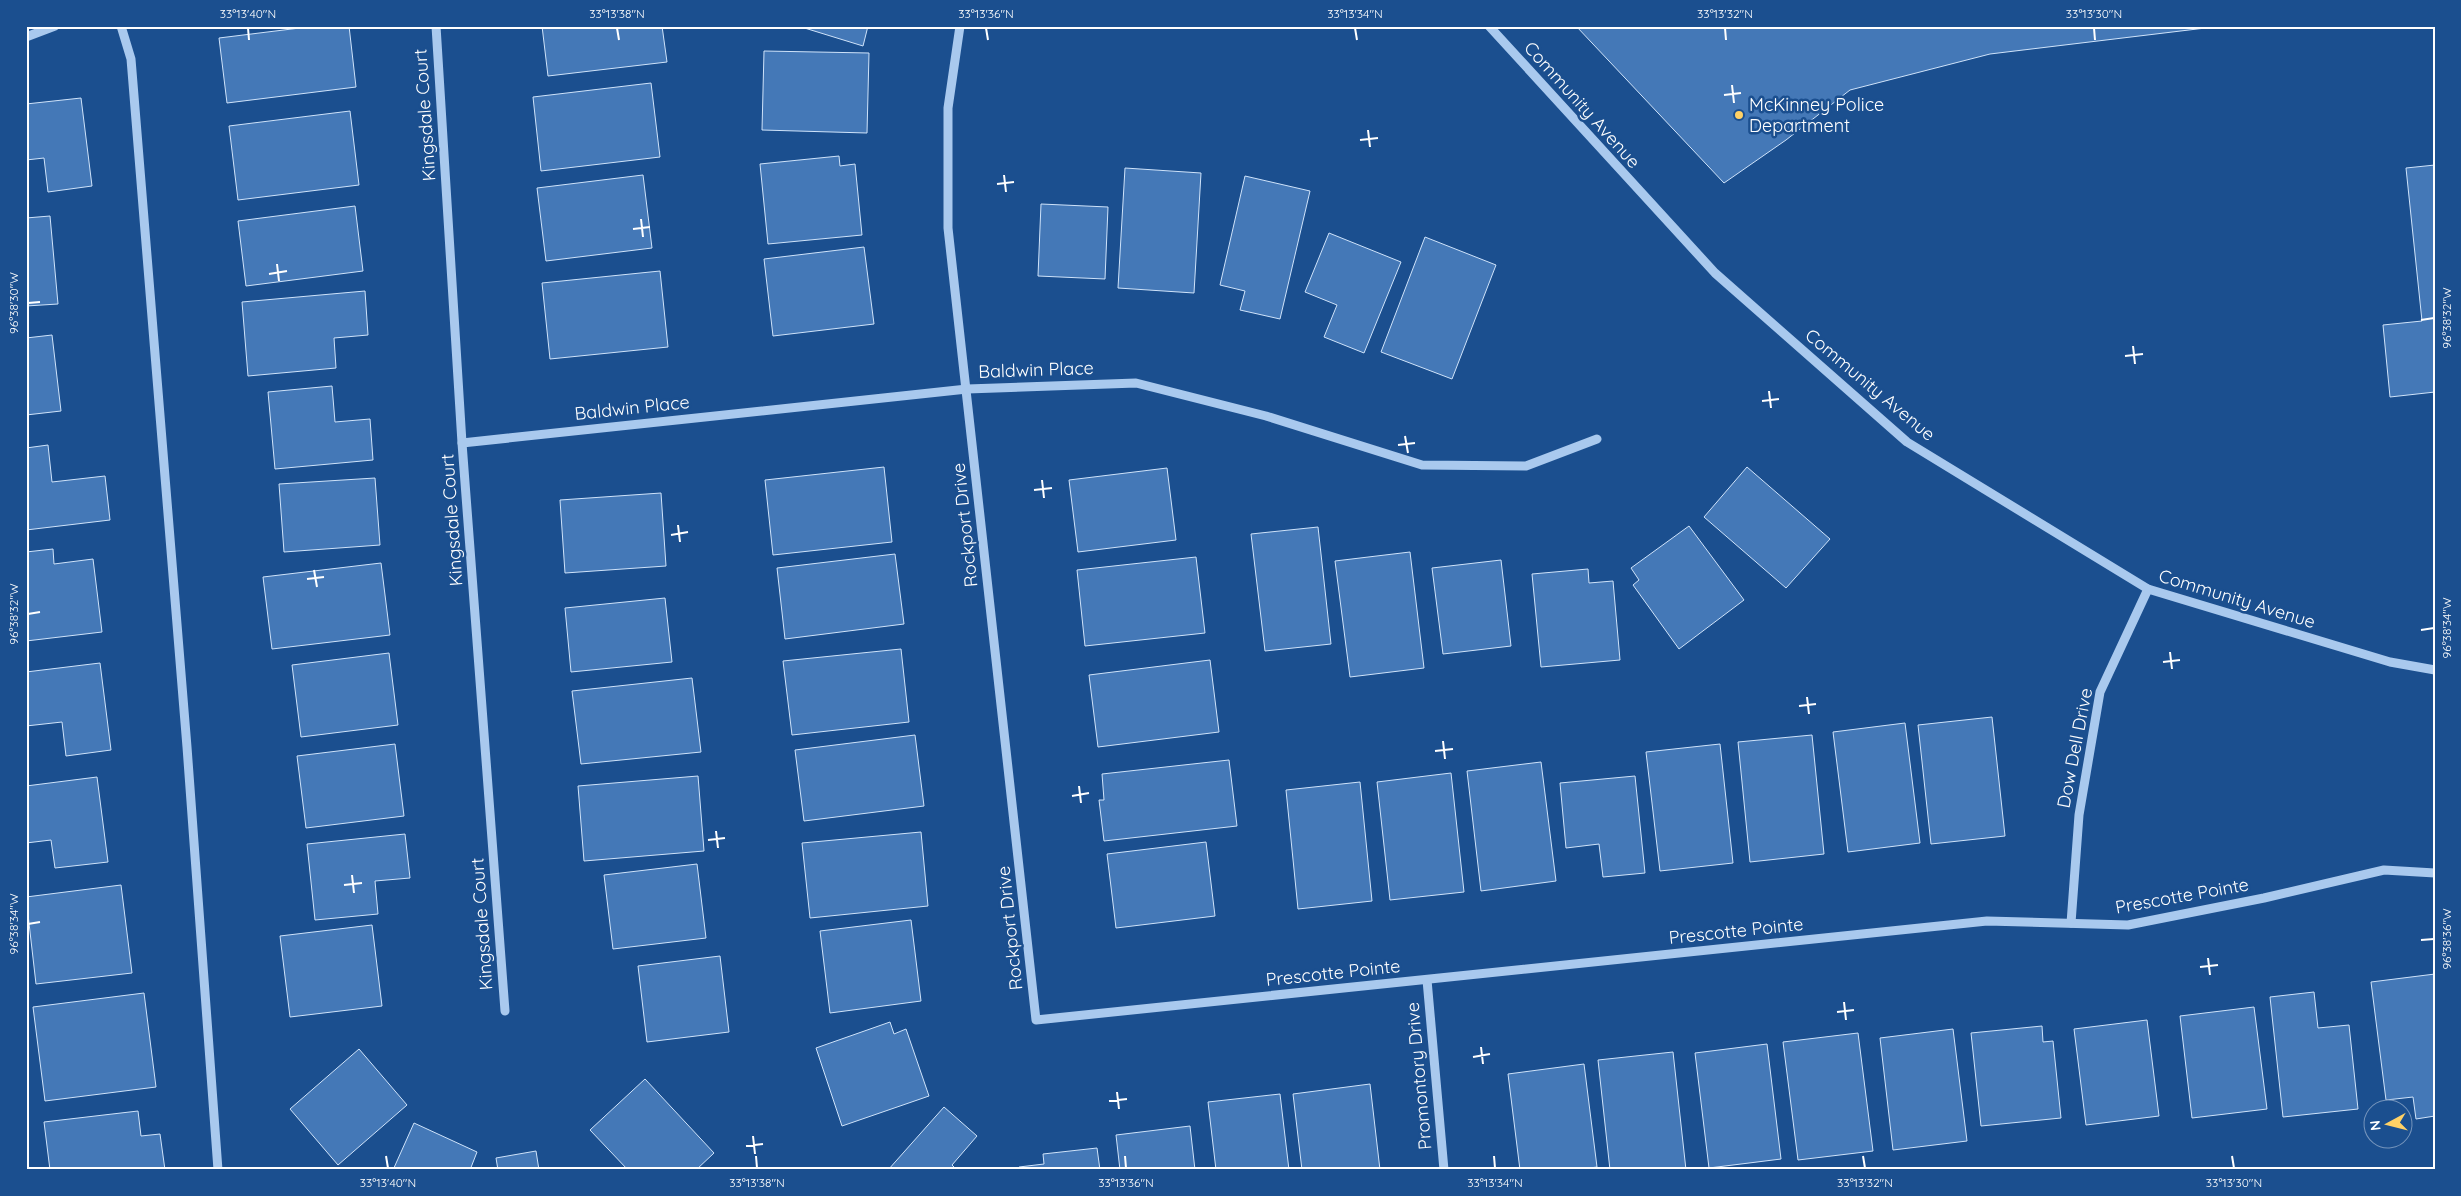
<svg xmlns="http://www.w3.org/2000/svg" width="2461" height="1196" viewBox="0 0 2461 1196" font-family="Quicksand,sans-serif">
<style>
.building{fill:#4478b7;stroke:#cfe3fa}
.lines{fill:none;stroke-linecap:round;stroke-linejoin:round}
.minor{stroke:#a9c9ee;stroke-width:9}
.ticks{fill:none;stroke:#fff;stroke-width:2}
.poi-dot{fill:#ffd166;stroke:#1b4f8f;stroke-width:2}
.labels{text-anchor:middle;stroke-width:5;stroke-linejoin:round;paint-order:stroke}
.street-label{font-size:18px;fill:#fff;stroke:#1b4f8f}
.poi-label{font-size:18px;fill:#fff;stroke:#1b4f8f;text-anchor:start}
.neatline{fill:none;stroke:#fff;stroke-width:2}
.ticks-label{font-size:12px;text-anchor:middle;fill:#fff}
</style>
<rect width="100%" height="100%" fill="#1b4f8f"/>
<g class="building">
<polygon points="316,26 349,26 356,87 227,103 219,38"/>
<polygon points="542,26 662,26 667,62 548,76"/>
<polygon points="798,26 868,26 863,46"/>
<polygon points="1576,26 2222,26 1990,54 1850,90 1786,140 1724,183"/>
<polygon points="764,51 869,53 867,133 762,130"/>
<polygon points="651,83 660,157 541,171 533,97"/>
<polygon points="81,98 92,186 48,192 44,158 26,160 26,104"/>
<polygon points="350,111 359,185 238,200 229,126"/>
<polygon points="839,156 840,166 855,164 862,235 768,244 760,164"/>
<polygon points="2435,165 2435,392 2390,397 2383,325 2422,321 2406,168"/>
<polygon points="1125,168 1201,173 1194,293 1118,288"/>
<polygon points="643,175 652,248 546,261 537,188"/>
<polygon points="1245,176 1310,191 1280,319 1240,310 1245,291 1220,285"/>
<polygon points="1041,204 1108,207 1105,279 1038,276"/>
<polygon points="355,206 363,271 246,286 238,221"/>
<polygon points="50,216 58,304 26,306 26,218"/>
<polygon points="1329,233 1401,262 1364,353 1324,337 1337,305 1305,292"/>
<polygon points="1425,237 1496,265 1452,379 1381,352"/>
<polygon points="864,247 874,324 773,336 764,259"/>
<polygon points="660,271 668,347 550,359 542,283"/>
<polygon points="365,291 368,335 334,338 336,368 248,376 242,302"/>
<polygon points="52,335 61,411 26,415 26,338"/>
<polygon points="332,386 335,422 370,419 373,460 275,469 268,392"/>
<polygon points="48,445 52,482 105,476 110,520 26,530 26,448"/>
<polygon points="884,467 892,542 773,555 765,480"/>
<polygon points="1747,467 1830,539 1786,588 1704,517"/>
<polygon points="1167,468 1176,540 1078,552 1069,480"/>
<polygon points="375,478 380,545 284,552 279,484"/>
<polygon points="661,493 666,566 565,573 560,500"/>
<polygon points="1689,526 1744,600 1679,649 1633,585 1639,580 1631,568"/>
<polygon points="1318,527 1331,644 1265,651 1251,534"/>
<polygon points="53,549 54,564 93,559 102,632 26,641 26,552"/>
<polygon points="1410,552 1424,668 1350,677 1335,561"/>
<polygon points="895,554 904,624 785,639 777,568"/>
<polygon points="1196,557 1205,633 1085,646 1077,570"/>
<polygon points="1501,560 1511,646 1443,654 1432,568"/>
<polygon points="381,563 390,635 272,649 263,577"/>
<polygon points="1588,569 1589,583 1613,581 1620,660 1541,667 1532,574"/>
<polygon points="665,598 672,662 571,672 565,608"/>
<polygon points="901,649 909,722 792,735 783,661"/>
<polygon points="389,653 398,725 301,737 292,665"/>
<polygon points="1210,660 1219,732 1098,747 1089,675"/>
<polygon points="100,663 111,750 66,756 62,722 26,726 26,672"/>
<polygon points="692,678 701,752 581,764 572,691"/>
<polygon points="1992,717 2005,836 1931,844 1918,725"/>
<polygon points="1905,723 1920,843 1848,852 1833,732"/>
<polygon points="915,735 924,806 804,821 795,750"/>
<polygon points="1812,735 1824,854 1750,862 1738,742"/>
<polygon points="395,744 404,816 306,828 297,756"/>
<polygon points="1720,744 1733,863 1660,871 1646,752"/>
<polygon points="1229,760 1237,826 1104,841 1099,800 1104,800 1102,774"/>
<polygon points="1541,762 1556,881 1481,891 1467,771"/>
<polygon points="1451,773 1464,892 1390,900 1377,782"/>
<polygon points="698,776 704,851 584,861 578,786"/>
<polygon points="1635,776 1645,873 1603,877 1599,844 1566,848 1560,783"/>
<polygon points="97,777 108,862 55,868 51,840 26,843 26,786"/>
<polygon points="1360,782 1372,901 1298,909 1286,790"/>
<polygon points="921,832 928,906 810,918 802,843"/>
<polygon points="405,834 410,878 375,881 378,914 315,920 307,844"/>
<polygon points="1206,842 1215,916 1116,928 1107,854"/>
<polygon points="697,864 706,938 613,949 604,875"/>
<polygon points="121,885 132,973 36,984 26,897"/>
<polygon points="911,920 921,1001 830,1013 820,931"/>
<polygon points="372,925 382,1006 290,1017 280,936"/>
<polygon points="720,956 729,1032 647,1042 638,966"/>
<polygon points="2435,974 2435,1116 2416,1119 2413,1097 2386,1100 2371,982"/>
<polygon points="2314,992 2318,1028 2349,1025 2358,1109 2283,1117 2270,997"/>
<polygon points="144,993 156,1087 45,1101 33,1007"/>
<polygon points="2254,1007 2267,1109 2192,1118 2180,1016"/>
<polygon points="2147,1020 2159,1116 2086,1125 2074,1029"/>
<polygon points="890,1022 894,1034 906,1029 929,1096 842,1126 816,1048"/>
<polygon points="2042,1026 2043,1042 2053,1041 2061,1118 1981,1126 1971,1033"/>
<polygon points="1953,1029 1967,1141 1893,1150 1880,1038"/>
<polygon points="1858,1033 1873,1151 1798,1160 1783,1042"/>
<polygon points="1767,1044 1781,1159 1709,1168 1695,1053"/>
<polygon points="359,1049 407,1105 338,1165 290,1109"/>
<polygon points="1673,1052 1686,1170 1610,1170 1598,1060"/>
<polygon points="1584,1064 1597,1167 1575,1170 1520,1170 1508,1074"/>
<polygon points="645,1079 714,1153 696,1170 628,1170 590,1130"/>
<polygon points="1370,1084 1380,1170 1302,1170 1293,1094"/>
<polygon points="1280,1094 1289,1170 1216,1170 1208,1102"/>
<polygon points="944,1107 977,1136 952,1165 957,1170 888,1170"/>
<polygon points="138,1111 141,1136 160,1134 165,1170 50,1170 44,1122"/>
<polygon points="414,1123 477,1152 470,1170 393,1170"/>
<polygon points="1190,1126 1195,1170 1120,1170 1116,1135"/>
<polygon points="1097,1148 1100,1170 1019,1170 1019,1167 1044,1164 1043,1154"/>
<polygon points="536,1151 539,1170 498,1170 496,1158"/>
</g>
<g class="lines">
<g class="minor">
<polyline points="121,26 131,59 187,747 218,1170"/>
<polyline points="436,26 462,443 505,1011"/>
<polyline points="960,26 948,108 948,228 1036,1020 1987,921 2128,925 2264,898 2384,870 2435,873"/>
<polyline points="1489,26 1715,273 1907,442 2148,589 2390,662 2435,670"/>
<polyline points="26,37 55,26"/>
<polyline points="462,443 967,389 1136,383 1266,416 1422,465 1526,466 1597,439"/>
<polyline points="2071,923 2079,815 2100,692 2148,589"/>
<polyline points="1427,980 1444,1170"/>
</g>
</g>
<path class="ticks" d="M248,28L249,40M617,28L619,40M986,28L988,40M1355,28L1357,40M1725,28L1726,40M2094,28L2095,40M1732,85L1734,103M1724,95L1741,93M1368,130L1370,147M1360,140L1378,138M1004,175L1006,192M997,184L1014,182M641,219L643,237M633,229L650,227M277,264L279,281M269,274L287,271M28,303L40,302M2421,320L2434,318M2133,346L2135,364M2125,356L2143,354M1769,391L1771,408M1762,401L1779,399M1405,436L1408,453M1398,445L1415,443M1042,480L1044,498M1034,490L1052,488M678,525L680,542M671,535L688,532M314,570L317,587M307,579L324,577M28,614L40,612M2421,630L2434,628M2170,652L2172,669M2163,662L2180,660M1807,697L1809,714M1799,706L1816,704M1443,741L1445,759M1435,751L1453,749M1079,786L1081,803M1072,796L1089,793M716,831L718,848M708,840L725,838M352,875L354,893M344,885L362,883M28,924L40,922M2421,940L2434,939M2208,958L2210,975M2200,967L2218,965M1844,1002L1846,1020M1837,1012L1854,1010M1481,1047L1483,1064M1473,1057L1490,1054M1117,1092L1119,1109M1109,1101L1127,1099M753,1136L755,1154M746,1146L763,1144M386,1156L388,1168M756,1156L757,1168M1125,1156L1126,1168M1494,1156L1495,1168M1863,1156L1865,1168M2232,1156L2234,1168"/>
<circle class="poi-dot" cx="1739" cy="115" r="5"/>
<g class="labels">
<g class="street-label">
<text transform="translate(1582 105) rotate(48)" y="6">Community Avenue</text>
<text transform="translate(425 115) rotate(-94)" y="6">Kingsdale Court</text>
<text transform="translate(1036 370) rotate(-2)" y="6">Baldwin Place</text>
<text transform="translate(1870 385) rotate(40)" y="6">Community Avenue</text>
<text transform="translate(632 408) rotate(-6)" y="6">Baldwin Place</text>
<text transform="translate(452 520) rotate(-94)" y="6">Kingsdale Court</text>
<text transform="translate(965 525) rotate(-96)" y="6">Rockport Drive</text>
<text transform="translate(2237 599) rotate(17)" y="6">Community Avenue</text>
<text transform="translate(2075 748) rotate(-79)" y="6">Dow Dell Drive</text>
<text transform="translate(2182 896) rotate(-10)" y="6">Prescotte Pointe</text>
<text transform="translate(482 924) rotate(-94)" y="6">Kingsdale Court</text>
<text transform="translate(1010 928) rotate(-96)" y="6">Rockport Drive</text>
<text transform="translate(1736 931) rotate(-6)" y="6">Prescotte Pointe</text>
<text transform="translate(1333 973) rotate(-6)" y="6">Prescotte Pointe</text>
<text transform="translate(1419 1076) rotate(-95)" y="6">Promontory Drive</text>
</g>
<g class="poi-label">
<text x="1749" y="111">McKinney Police<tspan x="1749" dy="21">Department</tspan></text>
</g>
</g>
<rect width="2461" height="1196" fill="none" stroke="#1b4f8f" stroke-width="55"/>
<g transform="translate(2388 1124) rotate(263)"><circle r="24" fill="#1b4f8f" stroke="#7695bc"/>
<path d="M0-4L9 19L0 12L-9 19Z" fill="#ffd166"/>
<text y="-8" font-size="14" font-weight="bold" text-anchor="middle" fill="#ffffff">N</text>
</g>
<rect x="28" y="28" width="2406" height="1140" class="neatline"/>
<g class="ticks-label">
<text x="248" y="18">33°13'40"N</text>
<text x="617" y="18">33°13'38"N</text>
<text x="986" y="18">33°13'36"N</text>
<text x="1355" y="18">33°13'34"N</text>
<text x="1725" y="18">33°13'32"N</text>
<text x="2094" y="18">33°13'30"N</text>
<text transform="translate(14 303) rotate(-90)" y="4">96°38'30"W</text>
<text transform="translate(2447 318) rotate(-90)" y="4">96°38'32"W</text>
<text transform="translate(14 614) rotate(-90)" y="4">96°38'32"W</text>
<text transform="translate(2447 628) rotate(-90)" y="4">96°38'34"W</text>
<text transform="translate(14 924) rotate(-90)" y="4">96°38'34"W</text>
<text transform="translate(2447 939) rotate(-90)" y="4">96°38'36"W</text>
<text x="388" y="1187">33°13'40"N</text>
<text x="757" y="1187">33°13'38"N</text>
<text x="1126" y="1187">33°13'36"N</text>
<text x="1495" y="1187">33°13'34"N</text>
<text x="1865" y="1187">33°13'32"N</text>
<text x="2234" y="1187">33°13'30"N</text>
</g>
</svg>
